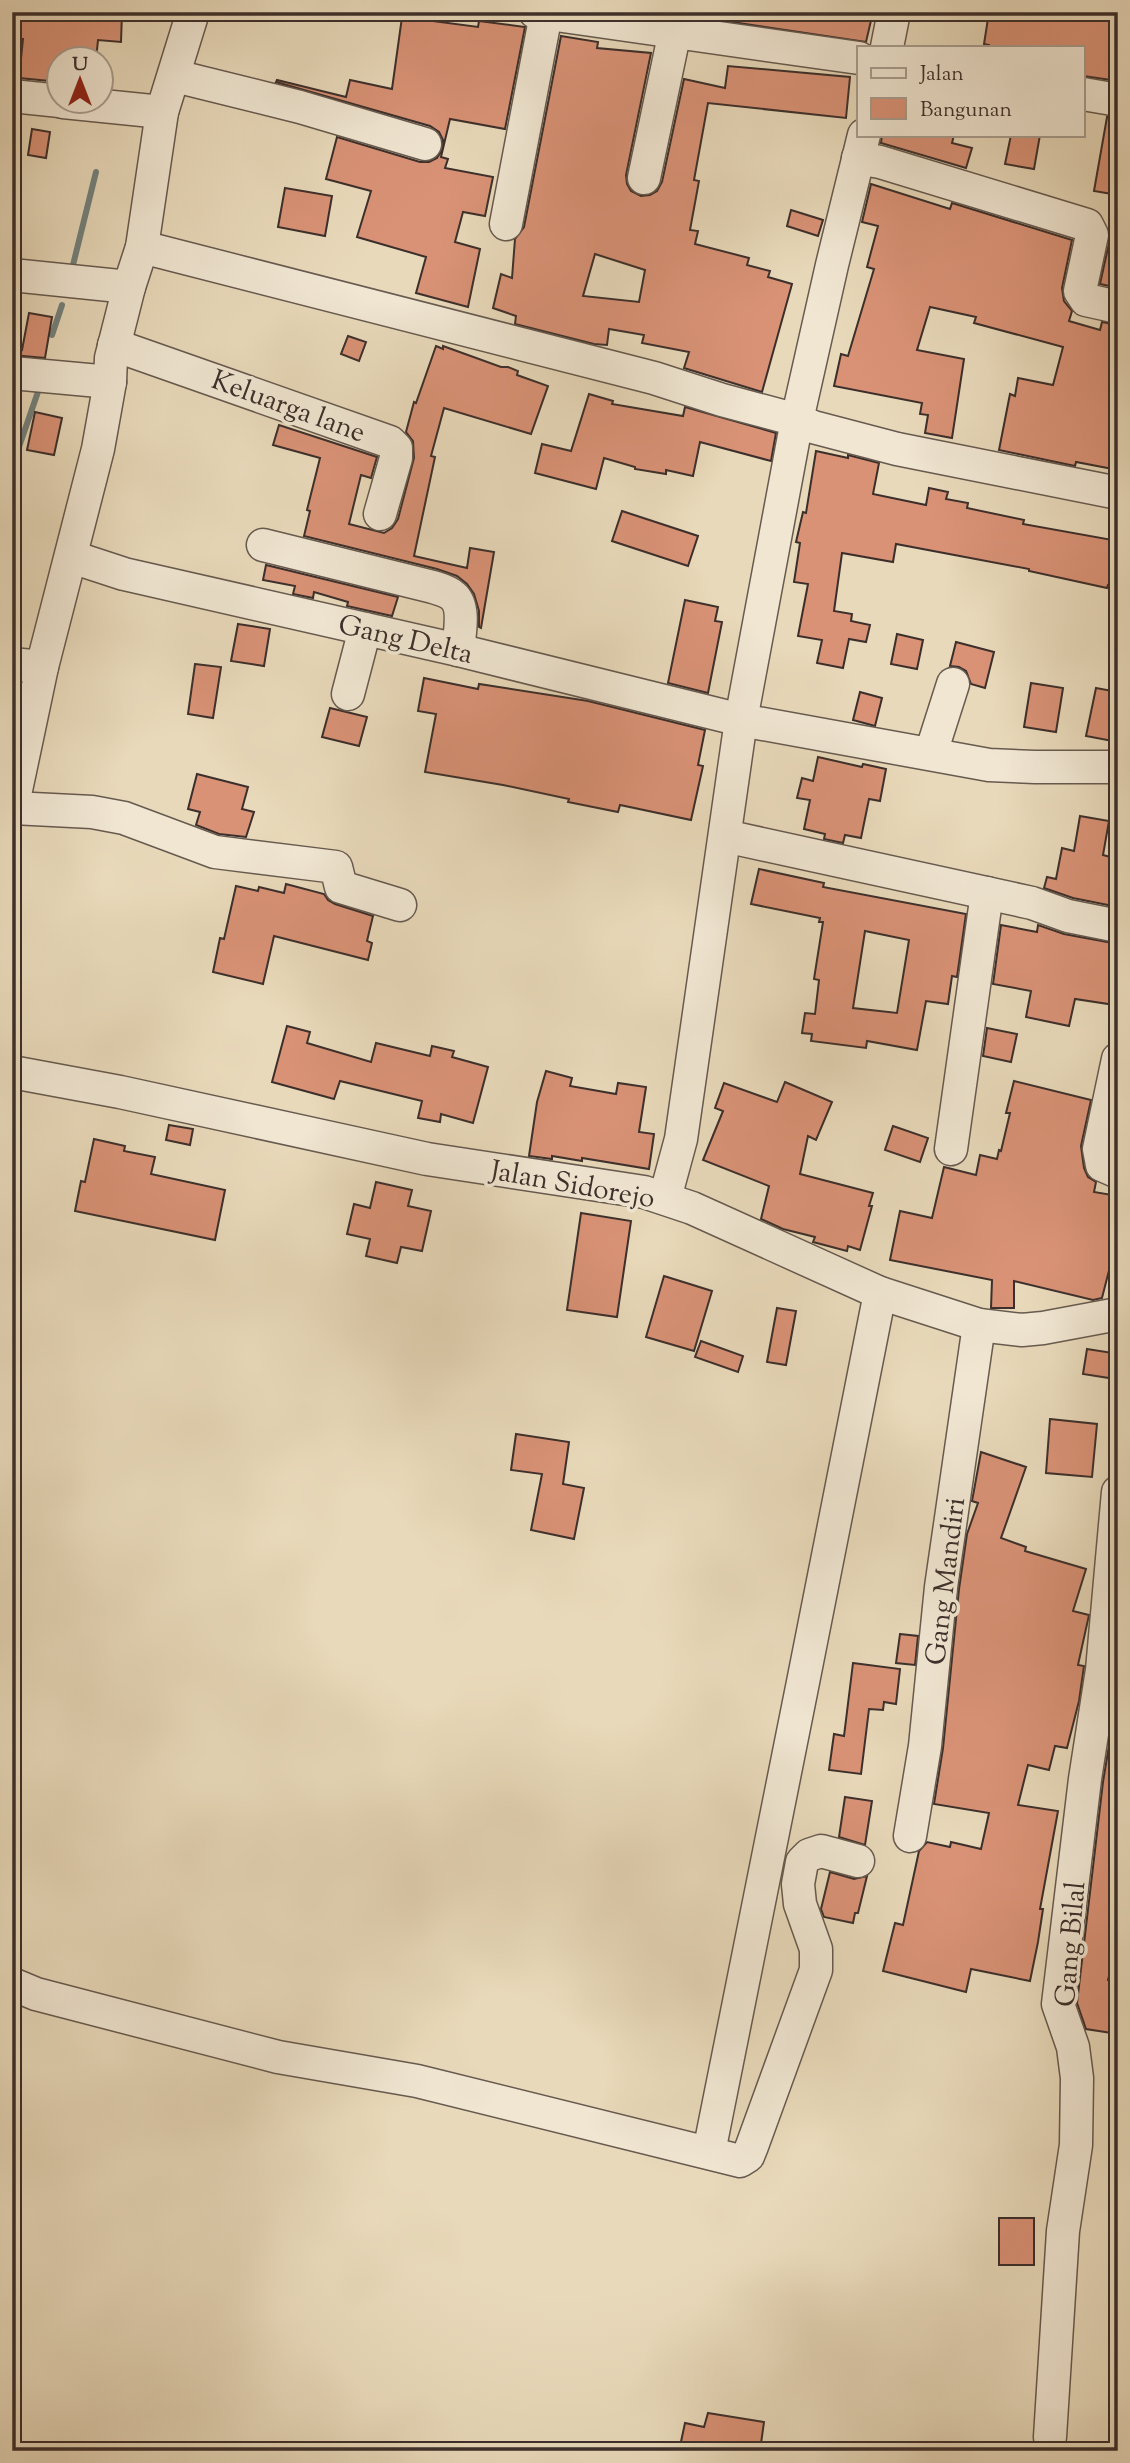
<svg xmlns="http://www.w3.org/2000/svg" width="1130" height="2463" viewBox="0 0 1130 2463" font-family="'Sorts Mill Goudy',serif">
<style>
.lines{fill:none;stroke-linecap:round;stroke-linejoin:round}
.stream{stroke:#73827d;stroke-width:6}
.building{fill:#d99276;stroke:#3c2f2b;stroke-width:2;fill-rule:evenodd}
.minor-casing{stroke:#675a4f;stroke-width:35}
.minor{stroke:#f0e6d2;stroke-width:32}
.labels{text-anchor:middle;stroke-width:7;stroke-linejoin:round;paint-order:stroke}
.street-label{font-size:28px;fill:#3c2f2b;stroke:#f0e6d2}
</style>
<rect width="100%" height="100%" fill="#e8d9ba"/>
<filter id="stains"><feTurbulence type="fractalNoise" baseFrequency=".00286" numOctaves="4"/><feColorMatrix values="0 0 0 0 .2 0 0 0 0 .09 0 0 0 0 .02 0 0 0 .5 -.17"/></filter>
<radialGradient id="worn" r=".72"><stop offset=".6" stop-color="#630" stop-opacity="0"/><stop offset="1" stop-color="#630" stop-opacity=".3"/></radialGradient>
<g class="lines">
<g class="stream">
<polyline points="72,269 96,172"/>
<polyline points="52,335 62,305"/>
<polyline points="12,467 40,386"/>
</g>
</g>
<g class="building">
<polygon points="20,12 122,12 121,42 98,40 96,60 60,60 60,82 19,78 23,39 19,39"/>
<polygon points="699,12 873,12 866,42 698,17"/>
<polygon points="989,12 1118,12 1118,81 1083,76 1083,47 989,47 989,45 984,44"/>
<polygon points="402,17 478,27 479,21 525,27 505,129 450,119 441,157 448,159 445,168 493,177 485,216 463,212 455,242 480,249 468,307 416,293 426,257 357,237 371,191 326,179 337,137 420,162 429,162 437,158 442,150 443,140 439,132 430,126 276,82 277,80 346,97 350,80 392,89"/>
<path d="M561,36L598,42L597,48L651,53L626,175L627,184L631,191L641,196L650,195L657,191L662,182L684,79L725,88L728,66L850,77L846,118L708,103L694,180L699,181L690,230L698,231L695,244L749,258L747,265L770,271L768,277L792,284L762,392L684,368L689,352L642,343L644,335L609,329L607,345L594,344L515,324L516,316L493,308L501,274L512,278L515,239L524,227ZM595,254L645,270L639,302L583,296Z"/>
<polygon points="1107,117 1118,118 1118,195 1094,191"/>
<polygon points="32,129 50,132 46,158 28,155"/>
<polygon points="882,135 954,135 952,143 972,148 966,168 881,143"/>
<polygon points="1011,135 1040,135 1034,169 1005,164"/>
<polygon points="871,184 950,209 952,203 1072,240 1062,288 1064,301 1072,311 1069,321 1100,330 1102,322 1118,325 1118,470 1076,462 1075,466 999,450 1010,394 1015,396 1018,378 1053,385 1063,347 974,323 976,317 930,307 917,350 964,359 952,438 925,433 928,415 920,414 922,403 834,386 841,354 848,356 874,269 867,267 878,226 862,222"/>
<polygon points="285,188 332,196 325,236 278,227"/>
<polygon points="791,210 823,220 818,236 787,226"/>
<polygon points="1109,243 1118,245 1118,288 1100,284"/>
<polygon points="29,313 52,317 45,358 12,355 12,348 22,350"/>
<polygon points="348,336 366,342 359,361 341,354"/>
<polygon points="436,346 443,349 443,346 501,367 508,367 518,371 517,375 548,386 531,434 444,408 431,456 435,457 414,556 467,568 470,548 494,552 481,628 479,627 479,611 474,594 467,584 457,576 437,569 304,536 310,511 307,510 320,458 273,445 279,425 377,457 371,478 361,475 349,524 384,533 392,528 398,519 414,458 413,441 406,432 414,402 416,403"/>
<polygon points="589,394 613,401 612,404 683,416 685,407 776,433 771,461 700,442 693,476 666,470 666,474 635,469 635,467 604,458 596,489 535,473 542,444 571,451"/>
<polygon points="35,412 62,418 54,455 27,450"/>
<polygon points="816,451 848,458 848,455 879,463 873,494 926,505 929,488 948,492 946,499 968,503 967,508 1024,520 1023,524 1118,541 1118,588 1108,585 1107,588 1029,571 1029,569 896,544 893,562 842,553 834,611 852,614 851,621 870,625 866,642 849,639 843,668 817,663 822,640 798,636 808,584 794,582 800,543 796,542 803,512 806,513"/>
<polygon points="622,511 698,536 688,566 612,541"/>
<polygon points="266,565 398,597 392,616 347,606 348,602 314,592 313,598 293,594 295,586 263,580"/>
<polygon points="685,600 718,607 715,621 722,622 708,693 668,683"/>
<polygon points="238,624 270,629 264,666 231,661"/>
<polygon points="897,634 923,640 917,669 891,664"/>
<polygon points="956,642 994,652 985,688 971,684 966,671 959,667 950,666"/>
<polygon points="195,664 221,667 213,718 188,714"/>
<polygon points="424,678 478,689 479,684 588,701 705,730 698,765 703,766 691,820 620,805 618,812 568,802 569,799 503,785 425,772 436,714 418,711"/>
<polygon points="1031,683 1063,688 1056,732 1024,727"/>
<polygon points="1096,688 1118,692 1118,742 1086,736"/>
<polygon points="860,692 882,698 875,726 853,720"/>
<polygon points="330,708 367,717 359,746 322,737"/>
<polygon points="818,757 862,767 863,764 886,769 880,801 869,799 861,838 845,835 843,843 824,839 825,834 804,829 810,800 797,798 802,778 813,781"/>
<polygon points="197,774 248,787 242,809 254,812 246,837 219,834 196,825 200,812 188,809"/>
<polygon points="1080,816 1109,821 1103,855 1118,859 1118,907 1073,898 1044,888 1047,877 1056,879 1062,848 1074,851"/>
<path d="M759,869L824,883L823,887L966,914L957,977L952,976L948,1004L926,1001L917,1050L867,1041L866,1048L811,1041L812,1034L802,1033L805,1013L815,1014L819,980L814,979L823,922H819L820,918L751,904ZM865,931L909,940L897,1013L853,1008Z"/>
<polygon points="286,884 324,894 328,900 335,904 373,916 367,941 372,943 368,960 274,936 263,984 213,972 220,938 224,939 236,886 258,891 259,887 284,893"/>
<polygon points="1001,925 1037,932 1038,925 1064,934 1118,944 1118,987 1115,1005 1075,999 1069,1026 1026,1017 1031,991 993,984"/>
<polygon points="287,1026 310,1032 307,1043 371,1062 376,1043 430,1056 432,1046 454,1051 452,1057 488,1067 473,1123 441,1114 440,1122 418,1118 422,1101 340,1081 334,1099 272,1082"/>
<polygon points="987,1028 1017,1034 1011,1062 983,1056"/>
<polygon points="546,1071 572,1078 570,1086 616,1094 618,1083 646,1087 639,1132 654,1134 649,1169 582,1158 582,1161 552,1156 552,1159 529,1156 537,1102"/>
<polygon points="1014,1081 1091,1100 1081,1146 1084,1168 1088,1177 1096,1182 1094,1192 1118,1196 1118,1235 1102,1298 1093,1300 1014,1281 1014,1308 991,1308 992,1280 890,1260 900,1211 932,1218 944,1167 976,1175 980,1155 997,1159 999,1150 1001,1151 1010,1113 1006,1113"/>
<polygon points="785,1082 832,1102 816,1140 808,1136 800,1174 873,1193 869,1206 872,1206 860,1250 848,1246 847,1251 813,1242 815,1237 783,1229 761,1219 769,1186 703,1160 723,1111 715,1108 724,1083 777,1102"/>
<polygon points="169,1125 193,1129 190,1145 166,1140"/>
<polygon points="893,1126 928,1138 920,1162 885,1150"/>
<polygon points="94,1139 125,1146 124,1151 155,1157 151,1174 225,1190 215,1240 75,1211 81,1181 85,1182"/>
<polygon points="376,1182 412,1190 408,1206 431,1211 422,1251 401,1247 397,1263 366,1256 370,1239 347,1234 354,1204 370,1208"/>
<polygon points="581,1213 631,1221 617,1317 567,1310"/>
<polygon points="664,1276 712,1291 694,1351 646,1337"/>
<polygon points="777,1308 796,1311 786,1365 767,1362"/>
<polygon points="701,1341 743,1356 738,1372 695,1357"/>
<polygon points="1087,1349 1113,1353 1109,1378 1083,1374"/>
<polygon points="1050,1419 1097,1424 1092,1477 1046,1473"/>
<polygon points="516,1434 569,1442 563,1484 584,1488 574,1539 531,1530 542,1474 511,1470"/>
<polygon points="981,1452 1026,1467 1001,1538 1026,1547 1025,1551 1086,1569 1073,1611 1089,1615 1078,1665 1084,1666 1079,1701 1067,1748 1055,1746 1049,1770 1028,1765 1018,1805 1058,1811 1040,1909 1043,1909 1038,1942 1030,1981 971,1969 966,1992 883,1971 895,1923 903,1925 919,1851 927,1842 950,1847 951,1842 981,1849 989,1813 934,1804 943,1748 959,1589 967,1534 978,1503 972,1501"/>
<polygon points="900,1634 918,1636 915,1665 896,1663"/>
<polygon points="853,1663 900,1669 896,1704 884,1702 883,1710 869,1709 861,1774 829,1770 834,1734 844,1736"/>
<polygon points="1114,1715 1118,1715 1118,1940 1108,1980 1118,1982 1111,2012 1118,2013 1118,2034 1086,2029 1077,2003 1103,1782"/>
<polygon points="845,1797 872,1801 865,1845 839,1837"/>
<polygon points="830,1872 854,1879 867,1876 858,1913 855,1913 853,1923 824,1917 821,1909"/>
<rect x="999" y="2218" width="35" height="47"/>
<polygon points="708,2413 764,2422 760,2451 679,2451 685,2423 704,2427"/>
</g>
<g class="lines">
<g class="minor-casing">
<g id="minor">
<polyline points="535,12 859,58"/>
<polyline points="887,47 894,12"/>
<polyline points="175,76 300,107 425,144"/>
<polyline points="1083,94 1118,100"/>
<polyline points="12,96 60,101"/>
<polyline points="63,102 162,112"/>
<polyline points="858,158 880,162 1087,225 1092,235 1080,291 1086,300 1118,307"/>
<polyline points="644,178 675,31"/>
<polyline points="506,224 546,14"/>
<polyline points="142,247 654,378 722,400 797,420 813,427 897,449 1118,493"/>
<polyline points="12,275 129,287"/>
<polyline points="114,345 390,442 396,448 396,458 380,514"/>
<polyline points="12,373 110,382"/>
<path d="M263,545L433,587C439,589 448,591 453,596C466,607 459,636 458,650"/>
<polyline points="72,557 124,574 458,650 741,720 989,765 1035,767 1118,767"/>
<polyline points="12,664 42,667"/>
<polyline points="348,694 365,629"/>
<polyline points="931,753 953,684"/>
<polyline points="13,808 92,812 124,818 215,852 336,867 341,887 400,905"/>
<polyline points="12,809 42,667 98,449 110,382 111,358 129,287 142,247 162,112 193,12"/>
<polyline points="725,836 1032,903 1068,916 1118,926"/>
<polyline points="1118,1059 1099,1149 1102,1165 1118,1172"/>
<polyline points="12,1072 120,1092 427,1159 644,1192 692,1208 880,1293 979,1325 1022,1330 1043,1328 1118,1314"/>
<polyline points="951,1149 987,893"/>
<polyline points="665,1198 681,1139 741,720 797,420 832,265 864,135"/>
<polyline points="910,1836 925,1746 941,1587 979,1325"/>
<polyline points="12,1984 36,1994 278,2057 417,2081 740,2161 748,2156 752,2146 816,1970 816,1949 800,1904 798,1884 802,1862 809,1855 821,1851 858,1861"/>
<path d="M709,2152C765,1865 825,1580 880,1293"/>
<polyline points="1050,2437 1063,2231 1076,2145 1077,2078 1073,2047 1058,2004 1085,1779 1102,1670 1118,1492"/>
</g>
</g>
<use href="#minor" class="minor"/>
</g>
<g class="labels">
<g class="street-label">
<text transform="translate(289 405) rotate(20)" y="10">Keluarga lane</text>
<text transform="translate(406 638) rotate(13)" y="10">Gang Delta</text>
<text transform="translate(573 1183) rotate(10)" y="10">Jalan Sidorejo</text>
<text transform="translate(944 1581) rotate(-83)" y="10">Gang Mandiri</text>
<text transform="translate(1069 1944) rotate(-85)" y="10">Gang Bilal</text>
</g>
</g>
<rect width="1130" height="2463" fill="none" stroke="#e8d9ba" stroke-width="42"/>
<rect x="14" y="14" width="1102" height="2435" fill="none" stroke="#3c2f2b" stroke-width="3.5"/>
<rect x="21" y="21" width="1088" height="2421" fill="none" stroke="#3c2f2b" stroke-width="2"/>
<rect x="857" y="46" width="228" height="91" fill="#f0e6d2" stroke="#a89d8f" stroke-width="2"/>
<rect x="871" y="68" width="35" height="10" fill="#f0e6d2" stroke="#a89d8f" stroke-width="2"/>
<text x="920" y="80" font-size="21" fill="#3c2f2b">Jalan</text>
<rect x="871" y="98" width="35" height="21" fill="#d99276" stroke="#a89d8f" stroke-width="2"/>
<text x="920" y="116" font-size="21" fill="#3c2f2b">Bangunan</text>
<g transform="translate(80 80)"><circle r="33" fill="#f0e6d2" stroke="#a89d8f" stroke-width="2"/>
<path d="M0-5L12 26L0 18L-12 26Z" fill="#8f2418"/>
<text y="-10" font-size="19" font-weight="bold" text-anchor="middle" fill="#3c2f2b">U</text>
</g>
<rect width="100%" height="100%" filter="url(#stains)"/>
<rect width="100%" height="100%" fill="url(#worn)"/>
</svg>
